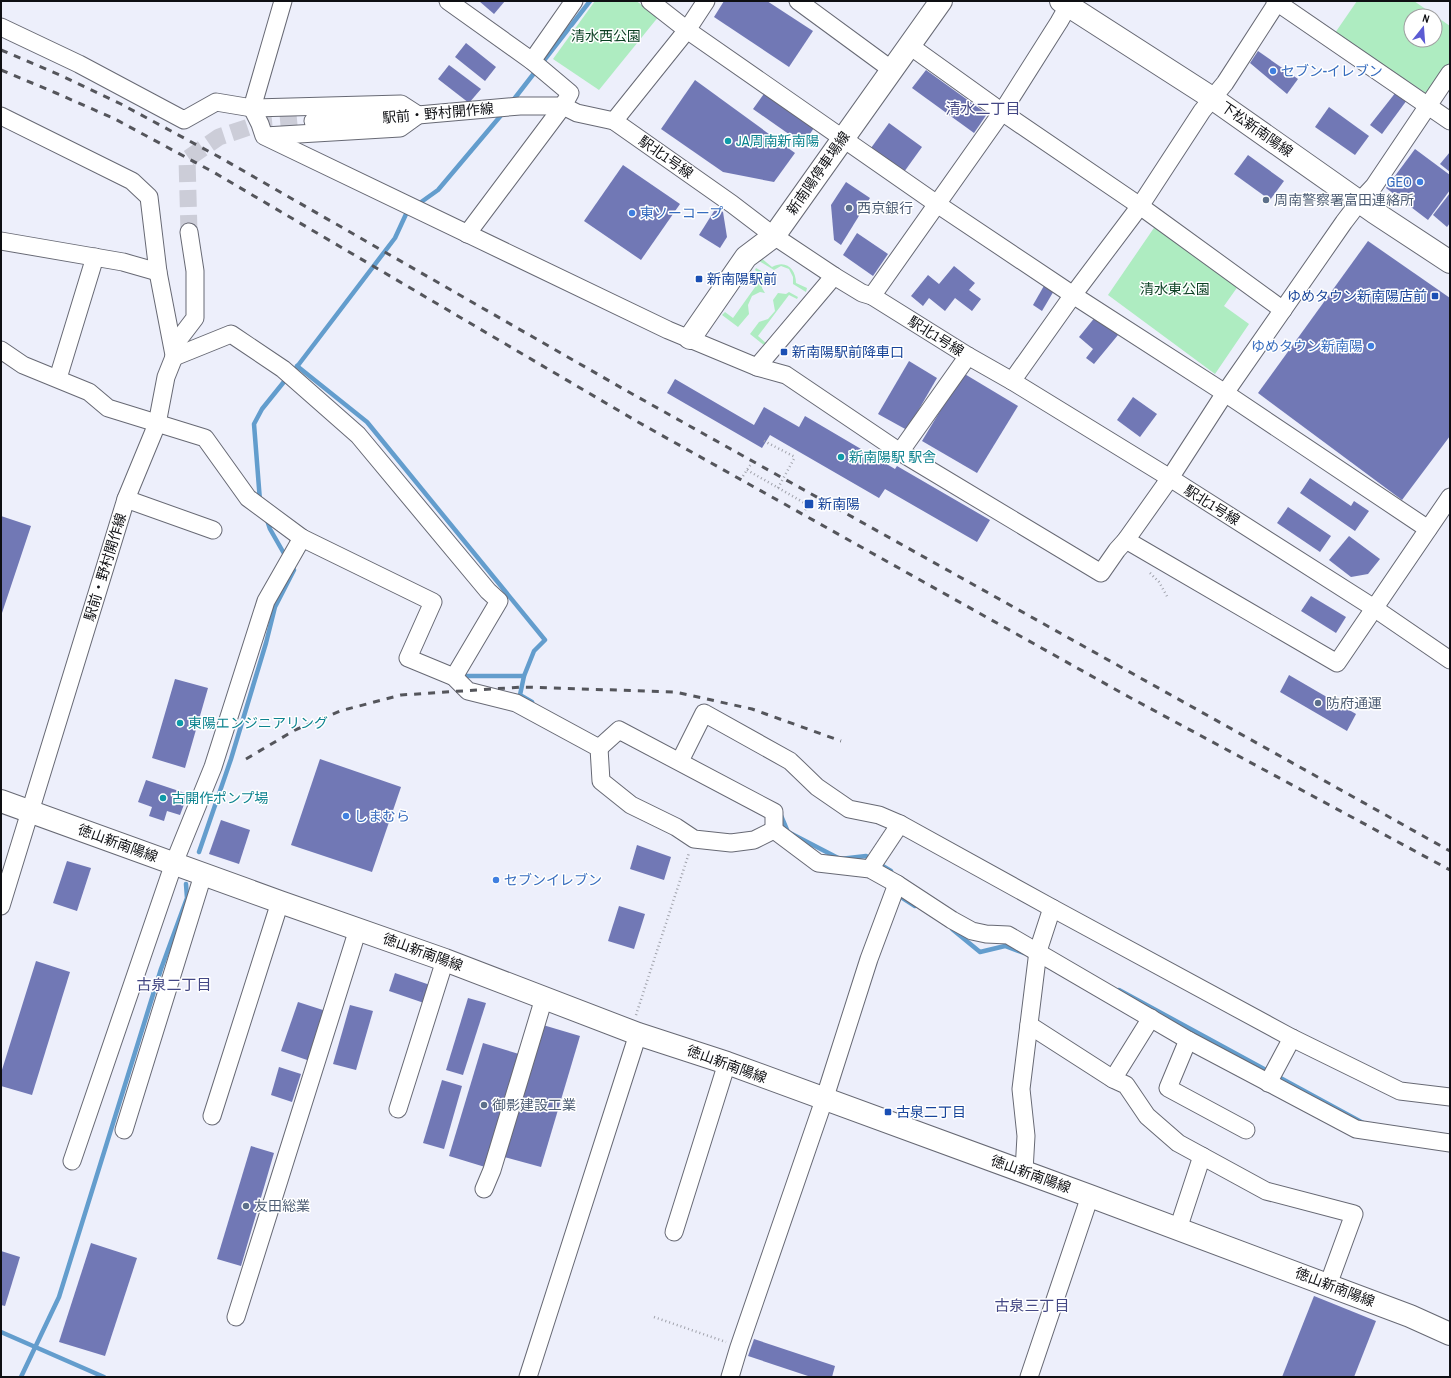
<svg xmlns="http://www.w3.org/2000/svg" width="1451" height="1378" viewBox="0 0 1451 1378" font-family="'Archivo Narrow','Noto Sans JP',sans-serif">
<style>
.green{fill:#aeecc1;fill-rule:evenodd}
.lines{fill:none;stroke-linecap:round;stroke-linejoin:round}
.stream{stroke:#639dcd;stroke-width:4.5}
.building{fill:#7178b5}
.minor-tunnel{stroke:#cccdd8;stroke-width:17;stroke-dasharray:17 8;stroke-linecap:butt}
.minor-casing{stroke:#676974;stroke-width:19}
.major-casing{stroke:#676974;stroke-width:24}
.path{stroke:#a0a2ab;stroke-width:2.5;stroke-dasharray:1 3;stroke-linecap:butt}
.minor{stroke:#fff;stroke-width:17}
.major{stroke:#fff;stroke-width:22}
.rail{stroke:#54555b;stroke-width:3;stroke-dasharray:7 7;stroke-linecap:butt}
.path-bridge{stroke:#a0a2ab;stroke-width:2.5;stroke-dasharray:1 3;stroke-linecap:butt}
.shop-dot{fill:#3f7fe0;stroke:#fff;stroke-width:1.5}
.culture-dot{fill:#0f9aa8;stroke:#fff;stroke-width:1.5}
.service-dot{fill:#5c6f8a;stroke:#fff;stroke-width:1.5}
.transit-dot{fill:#1a4fb4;stroke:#fff;stroke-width:1.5}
.labels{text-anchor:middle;stroke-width:3;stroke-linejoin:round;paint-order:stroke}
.park-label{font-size:14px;fill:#0a3f22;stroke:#fff}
.shop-label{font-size:14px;fill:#366cbe;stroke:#fff;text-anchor:start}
.street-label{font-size:14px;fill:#0e0f13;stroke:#fff}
.culture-label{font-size:14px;fill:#0d838f;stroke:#fff;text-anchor:start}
.service-label{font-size:14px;fill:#4e5e75;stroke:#fff;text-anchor:start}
.transit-label{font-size:14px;fill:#164399;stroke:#fff;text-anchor:start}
.neighbourhood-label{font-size:15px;fill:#434784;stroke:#fff}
</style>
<rect width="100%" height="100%" fill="#edeffb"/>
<g class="green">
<polygon points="595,1 636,1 659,16 599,90 553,59"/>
<path d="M1357,1H1414L1450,26V65L1429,95L1335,33ZM1411,16H1435V40H1411Z"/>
<polygon points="1158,222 1241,282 1224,306 1249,324 1215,374 1108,295"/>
<path d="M761,258L772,267C786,259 796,269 796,283L807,288L806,292L793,284V277L789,269L781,266L774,270L759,261Z"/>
<polygon points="756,268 770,276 767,283 762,284 762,288 765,293 760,292 752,296 748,305 749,314 738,327 722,315 725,312 733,318 763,276 755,270"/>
<polygon points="789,292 798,297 797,299 789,295 758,336 767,344 765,346 750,334 759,322 768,319 775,311 773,300 778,293 786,294"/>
</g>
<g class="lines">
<g class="stream">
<polyline points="511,103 590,1"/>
<polyline points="417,205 438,190 503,113"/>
<polyline points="297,366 367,422 545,640 534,651 524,676 520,695 532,702"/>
<polyline points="296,368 395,238 407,212 409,211"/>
<polyline points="260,501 254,424 262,409 287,378"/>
<polyline points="266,517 270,529 286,557"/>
<polyline points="466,676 524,676"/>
<polyline points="780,813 788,832 840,859 866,856 891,871"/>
<polyline points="199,852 231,759 266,643 275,607 294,570 291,565"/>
<polyline points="900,893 901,897 915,906"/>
<polyline points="952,929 980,952 1005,946 1024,953"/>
<polyline points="1119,990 1365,1124"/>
<polyline points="1,1332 104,1377"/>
<polyline points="21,1377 59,1297 161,969 187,898 186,884"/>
</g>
</g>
<g class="building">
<polygon points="479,1 505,1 494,14"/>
<polygon points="724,1 767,1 813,31 789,67 714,17"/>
<polygon points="466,43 496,67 485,81 455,57"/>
<polygon points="1258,51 1298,79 1287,94 1250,63"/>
<polygon points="449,65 481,89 469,103 438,79"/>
<polygon points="926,70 987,114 974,133 912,88"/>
<polygon points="695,80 795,153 774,182 723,172 661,129"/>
<polygon points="766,91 816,125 803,144 753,109"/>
<polygon points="1396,92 1407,100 1382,134 1370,125"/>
<polygon points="1329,107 1369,136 1355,155 1315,127"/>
<polygon points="889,123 922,147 904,172 871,148"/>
<polygon points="1415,149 1450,175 1450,190 1428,220 1386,188"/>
<polygon points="1450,152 1450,172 1440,164"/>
<polygon points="1248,155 1284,181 1270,200 1234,174"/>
<polygon points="623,165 680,204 641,260 584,221"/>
<polygon points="846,182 870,198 841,245 834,240 831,205"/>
<polygon points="1450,193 1450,223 1447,227 1433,215"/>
<polygon points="716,208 723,212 727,237 720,248 699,235"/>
<polygon points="857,233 888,254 873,276 843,255"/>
<polygon points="1368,241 1450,298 1450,436 1402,500 1258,393"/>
<polygon points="954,266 975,283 969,290 981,299 972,311 955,298 945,311 929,298 923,306 911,296 928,275 939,284"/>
<polygon points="1045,284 1055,289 1042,311 1033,305"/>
<polygon points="1096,316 1118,335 1094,364 1086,358 1093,349 1079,337"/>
<polygon points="909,361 937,378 907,430 878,414"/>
<polygon points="963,373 1018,406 977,473 922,441"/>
<polygon points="675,379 754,425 764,407 799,427 805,416 895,469 897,466 990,520 977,542 885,489 879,498 770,435 762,448 667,393"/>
<polygon points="1133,397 1157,414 1140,437 1117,420"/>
<polygon points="1310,478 1351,506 1354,501 1369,511 1355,531 1300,493"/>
<polygon points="1288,507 1331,536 1320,552 1277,523"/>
<polygon points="1,516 31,526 1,616"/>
<polygon points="1349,536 1380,559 1368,574 1351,577 1329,560"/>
<polygon points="1311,596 1346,617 1336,633 1301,611"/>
<polygon points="1289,675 1356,714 1347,731 1280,692"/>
<polygon points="175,679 208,688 185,768 152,758"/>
<polygon points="320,759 401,787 372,872 291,845"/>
<polygon points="146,780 188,794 180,815 167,811 164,821 149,816 152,807 138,802"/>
<polygon points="221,820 250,830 239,864 209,854"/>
<polygon points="637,845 671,857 664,880 630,869"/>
<polygon points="67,861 91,868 77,911 53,903"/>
<polygon points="619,906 645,914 634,949 608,941"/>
<polygon points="36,961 70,972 32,1095 1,1086 1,1073"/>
<polygon points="395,973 430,985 424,1003 389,991"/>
<polygon points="468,998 486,1003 463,1075 446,1070"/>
<polygon points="298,1002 326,1011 310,1061 281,1051"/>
<polygon points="350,1005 373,1011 356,1070 333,1064"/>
<polygon points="543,1025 580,1036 541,1167 504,1157"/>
<polygon points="483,1043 519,1054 485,1167 449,1156"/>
<polygon points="279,1067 301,1074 292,1102 271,1095"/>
<polygon points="442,1080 462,1086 444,1149 423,1143"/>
<polygon points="251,1146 274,1153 241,1266 217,1259"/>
<polygon points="91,1243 137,1258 105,1356 59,1342"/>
<polygon points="1,1251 20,1257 5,1306 1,1305"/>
<polygon points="1314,1296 1376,1321 1354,1377 1282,1377"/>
<polygon points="754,1339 835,1366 832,1377 811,1377 748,1356"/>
</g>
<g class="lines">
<polyline class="minor-tunnel" points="189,232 187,159 219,137 249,127 313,121"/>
<g class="minor-casing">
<g id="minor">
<polyline points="283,1 252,108 260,124 264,136 668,330 757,367 786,375 900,452 1101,573 1117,550 1126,540 1170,478 1225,393 1344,222 1360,201 1374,186 1450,73"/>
<polyline points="448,1 532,61 570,93 563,106 467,234"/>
<polyline points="650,1 687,30 937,204 1073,295 1225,393 1428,529"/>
<polyline points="798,1 892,70"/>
<polyline points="1275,1 1450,121"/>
<polyline points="1,27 79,64 184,120 216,102 252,108 401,104 418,115"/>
<polyline points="910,46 1002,112 1140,206 1283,310"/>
<polyline points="532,61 574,1"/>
<polyline points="1,116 132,181 149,197 158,272 174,355"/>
<polyline points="313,121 418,115 520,106 563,106 577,113 614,121 732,204 774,236 834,276 862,293 872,296 968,356 1012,381 1170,478 1374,608 1450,660"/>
<polyline points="614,121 687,30 706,1"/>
<polyline points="265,136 400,128 418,115"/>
<polyline points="1,241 123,262 158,272"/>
<polyline points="872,296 1002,112 1059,22 1071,1"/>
<polyline points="1,350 23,365 89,392 108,408 205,438 248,498 302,538 433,602 408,658 454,677 468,691 516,703 599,748 601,781 631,805 676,827 694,839 731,843 754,840 774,830"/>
<polyline points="174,357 231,334 283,369 358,435 488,591 499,601 454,677"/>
<polyline points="757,367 834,276"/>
<polyline points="58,378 95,257"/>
<polyline points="1012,381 1073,295 1140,206 1202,111 1225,83 1278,1"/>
<polyline points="900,452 968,356"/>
<polyline points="126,499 213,530"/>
<polyline points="1126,540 1337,663 1450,497"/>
<polyline points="599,748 619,730 774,812 774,830"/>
<polyline points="680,761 704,713 790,761 817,787 849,809 879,815 900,824 1052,908 1292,1038 1400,1091 1450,1097"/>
<polyline points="774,830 818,863 870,869 897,884 952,920 972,931 986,934 1008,935 1188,1040 1356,1129 1450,1143"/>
<polyline points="870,869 900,824"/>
<polyline points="1,906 126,499 157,424 166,377 174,357 179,339 195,318 195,271 189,232"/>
<polyline points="1029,1025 1113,1079 1126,1085 1147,1116 1178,1143 1266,1191 1354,1214 1328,1285"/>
<polyline points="1188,1040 1168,1088 1246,1130"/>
<polyline points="1113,1079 1151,1018"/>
<polyline points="1268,1083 1292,1038"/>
<polyline points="398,1109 445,960"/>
<polyline points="212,1116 280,902"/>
<polyline points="124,1130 203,875"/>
<polyline points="72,1161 174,863 213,767 266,601 302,538"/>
<polyline points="1024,1171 1026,1136 1021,1089 1038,951 1052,908"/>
<polyline points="484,1189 492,1170 544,998"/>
<polyline points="1178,1229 1202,1156"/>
<polyline points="674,1232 727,1063"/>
<polyline points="236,1317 358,929"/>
<polyline points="528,1377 638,1034"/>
<polyline points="730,1377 739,1347 824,1100 869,959 897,884"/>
<polyline points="1029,1377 1090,1196"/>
</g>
</g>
<g class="major-casing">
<g id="major">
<polyline points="1061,1 1212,98 1374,212 1450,262"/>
<polyline points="690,338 746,257 774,236 941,1"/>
<polyline points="1,801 280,902 445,960 638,1034 727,1063 1090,1196 1410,1316 1450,1334"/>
</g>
</g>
<g class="path">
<polyline points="764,441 795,457"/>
<polyline points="747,470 808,505"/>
<polyline points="743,476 751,464"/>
<polyline points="805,510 812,498"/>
<polyline points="1150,573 1159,582 1168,598"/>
<polyline points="636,1015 689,853"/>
<polyline points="654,1317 726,1342"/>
</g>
<use href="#minor" class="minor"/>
<use href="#major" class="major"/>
<g class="rail">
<polyline points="1,50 62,76 121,104 221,158 627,391 1450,851"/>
<polyline points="1,70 56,93 115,119 215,173 638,422 1129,697 1450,870"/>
<polyline points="246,759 295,730 340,711 401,695 522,687 675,692 752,709 841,741"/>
</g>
<polyline class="path-bridge" points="778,488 795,457"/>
</g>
<g class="shop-dot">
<circle cx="1273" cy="71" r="4"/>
<circle cx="1420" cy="182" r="4"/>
<circle cx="632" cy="213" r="4"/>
<circle cx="1371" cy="346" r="4"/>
<circle cx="346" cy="816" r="4"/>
<circle cx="496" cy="880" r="4"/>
</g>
<g class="culture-dot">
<circle cx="728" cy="141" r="4"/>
<circle cx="841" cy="457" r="4"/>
<circle cx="180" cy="723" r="4"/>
<circle cx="163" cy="798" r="4"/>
</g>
<g class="service-dot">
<circle cx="1266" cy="200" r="4"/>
<circle cx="849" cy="208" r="4"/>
<circle cx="1318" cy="703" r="4"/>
<circle cx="484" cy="1105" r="4"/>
<circle cx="246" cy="1206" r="4"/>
</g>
<g class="transit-dot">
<rect x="695" y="275" width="8" height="8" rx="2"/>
<rect x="1431" y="292" width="8" height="8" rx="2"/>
<rect x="780" y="348" width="8" height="8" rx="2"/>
<rect x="804" y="499" width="10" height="10" rx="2"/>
<rect x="884" y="1108" width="8" height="8" rx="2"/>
</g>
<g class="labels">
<g class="park-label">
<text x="606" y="41">清水西公園</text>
<text x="1175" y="294">清水東公園</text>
</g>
<g class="shop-label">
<text x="1281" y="76">セブン-イレブン</text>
<text x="1412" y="187" text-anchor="end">GEO</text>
<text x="640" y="218">東ソーコープ</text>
<text x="1363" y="351" text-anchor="end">ゆめタウン新南陽</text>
<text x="354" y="821">しまむら</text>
<text x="504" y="885">セブンイレブン</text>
</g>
<g class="street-label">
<text transform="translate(438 113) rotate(-5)" y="5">駅前・野村開作線</text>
<text transform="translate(1257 129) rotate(35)" y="5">下松新南陽線</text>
<text transform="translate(666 157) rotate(35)" y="5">駅北1号線</text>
<text transform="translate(818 173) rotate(-55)" y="5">新南陽停車場線</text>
<text transform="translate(936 336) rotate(32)" y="5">駅北1号線</text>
<text transform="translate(1212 505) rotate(32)" y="5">駅北1号線</text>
<text transform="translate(105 567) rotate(-73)" y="5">駅前・野村開作線</text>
<text transform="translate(118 843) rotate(20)" y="5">徳山新南陽線</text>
<text transform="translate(423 952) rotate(20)" y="5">徳山新南陽線</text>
<text transform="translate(727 1064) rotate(20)" y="5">徳山新南陽線</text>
<text transform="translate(1031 1174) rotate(20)" y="5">徳山新南陽線</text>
<text transform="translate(1335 1287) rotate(21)" y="5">徳山新南陽線</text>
</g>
<g class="culture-label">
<text x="736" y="146">JA周南新南陽</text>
<text x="849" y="462">新南陽駅 駅舎</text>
<text x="188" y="728">東陽エンジニアリング</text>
<text x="171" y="803">古開作ポンプ場</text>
</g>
<g class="service-label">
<text x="1274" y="205">周南警察署富田連絡所</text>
<text x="857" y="213">西京銀行</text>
<text x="1326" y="708">防府通運</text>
<text x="492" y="1110">御影建設工業</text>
<text x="254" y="1211">友田総業</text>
</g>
<g class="transit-label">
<text x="707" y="284">新南陽駅前</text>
<text x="1427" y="301" text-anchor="end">ゆめタウン新南陽店前</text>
<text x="792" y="357">新南陽駅前降車口</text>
<text x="818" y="509">新南陽</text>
<text x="896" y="1117">古泉二丁目</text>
</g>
<g class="neighbourhood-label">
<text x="983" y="114">清水二丁目</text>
<text x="174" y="990">古泉二丁目</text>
<text x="1032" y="1311">古泉三丁目</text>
</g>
</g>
<rect width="1451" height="1378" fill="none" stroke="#0e0f13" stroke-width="4"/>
<g transform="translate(1423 28) rotate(17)"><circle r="19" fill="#ffffff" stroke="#9f9fa1"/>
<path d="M0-3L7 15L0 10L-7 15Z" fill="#5b5bd3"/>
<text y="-6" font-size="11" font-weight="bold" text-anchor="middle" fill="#0e0f13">N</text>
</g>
</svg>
